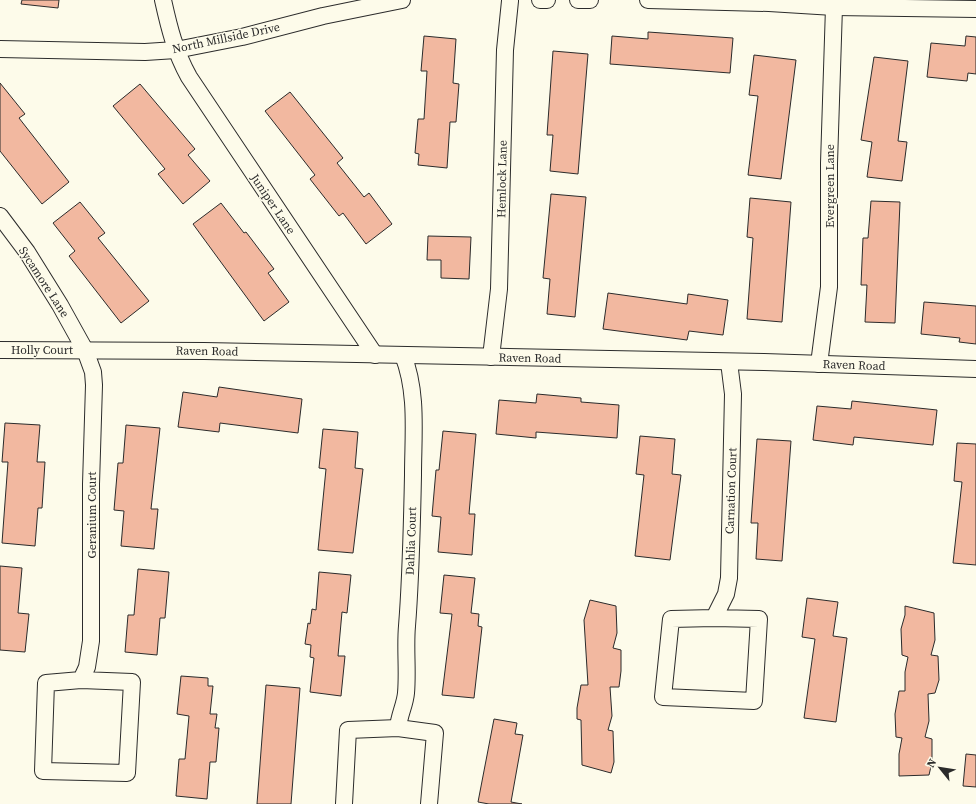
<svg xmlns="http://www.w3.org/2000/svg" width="976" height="804" viewBox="0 0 976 804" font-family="'Source Serif 4',serif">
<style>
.building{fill:#f2b8a0;stroke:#2b2b2b}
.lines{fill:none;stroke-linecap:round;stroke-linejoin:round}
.minor-casing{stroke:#2b2b2b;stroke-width:18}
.minor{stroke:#fdfbea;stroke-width:16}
.labels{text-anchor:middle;stroke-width:3;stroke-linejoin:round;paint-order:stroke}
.street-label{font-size:12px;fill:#2b2b2b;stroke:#fdfbea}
</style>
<rect width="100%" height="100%" fill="#fdfbea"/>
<g class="building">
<polygon points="22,0 59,0 58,8 21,4"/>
<polygon points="648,32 733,38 730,73 610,64 612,36 648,39"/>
<polygon points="424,36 456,39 453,83 459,84 456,122 450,122 447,168 418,165 419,154 415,153 418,119 424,119 427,71 421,71"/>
<polygon points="966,36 976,37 976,74 968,73 967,81 927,77 931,43 965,46"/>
<polygon points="553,51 588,54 578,174 550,171 553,135 547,135"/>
<polygon points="754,55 796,60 781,179 748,175 758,96 749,95"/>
<polygon points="874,57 908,61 898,141 907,142 902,181 867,177 872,142 861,140"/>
<polygon points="0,83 25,114 19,118 69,182 42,204 0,151"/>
<polygon points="140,84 195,149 188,155 210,181 183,204 158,174 165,169 113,106"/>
<polygon points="290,92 343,158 337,163 364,197 369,193 392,224 366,244 343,213 339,216 310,179 315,175 265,111"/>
<polygon points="551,194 586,197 575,317 547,314 550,279 543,278"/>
<polygon points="750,198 791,202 782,322 747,319 753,238 747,237"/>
<polygon points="871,201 900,202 895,323 865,322 867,285 861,285 863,238 868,238"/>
<polygon points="80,202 105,233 98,238 149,301 121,323 69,256 75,251 53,223"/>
<polygon points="221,203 244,233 246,232 274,269 268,273 289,302 264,321 193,224"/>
<polygon points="428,236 471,237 469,279 441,278 441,260 427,260"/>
<polygon points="608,293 687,304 688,294 728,300 723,335 689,331 687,340 603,329"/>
<polygon points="924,302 976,306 976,344 959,342 960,338 921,334"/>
<polygon points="219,387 302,399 298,433 220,423 219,432 178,427 183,392 217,397"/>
<polygon points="537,394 581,398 581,402 619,405 617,438 536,432 536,438 496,434 499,400 536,403"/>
<polygon points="852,401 937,410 933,445 854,437 853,445 813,440 817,406 851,409"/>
<polygon points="5,423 40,425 37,462 45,462 42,508 38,508 35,546 2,543 8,462 2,462"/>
<polygon points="126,425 160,428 151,509 158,509 154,549 121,546 124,511 114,510 118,463 123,463"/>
<polygon points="323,429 358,432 355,468 363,469 353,553 318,550 326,469 319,468"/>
<polygon points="443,431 476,434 469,514 475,514 472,555 438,552 441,517 432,516 436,470 439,470"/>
<polygon points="640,436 675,439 672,474 681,475 670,560 635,556 644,475 636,474"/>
<polygon points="757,439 791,441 782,561 756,559 758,523 751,523"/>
<polygon points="957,443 976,444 976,565 953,563 962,482 954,481"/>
<polygon points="0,566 22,568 18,613 29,614 25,652 0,650"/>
<polygon points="138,569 169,572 165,618 160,618 157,655 125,652 128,615 134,615"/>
<polygon points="319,572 351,575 347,613 342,612 338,656 345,656 341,696 310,692 314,658 310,657 311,645 305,644 308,623 310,624 312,609 316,610"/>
<polygon points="444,575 475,578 471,613 479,614 478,626 482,627 474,698 442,695 452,614 440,613"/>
<polygon points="807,598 838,602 833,636 847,638 836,722 804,718 815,639 802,637"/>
<polygon points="590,600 616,606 617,633 613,648 621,650 621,671 619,687 610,687 612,716 608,730 613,731 614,762 611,773 582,765 581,720 577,719 577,708 581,685 588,685 584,620"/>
<polygon points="905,606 934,613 935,640 931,655 938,656 939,680 935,693 928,694 929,721 925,737 932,739 932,762 929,775 899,776 899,754 902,738 896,737 895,714 899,691 905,691 905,672 908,657 902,655 901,629 905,615"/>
<polygon points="181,676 208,678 208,686 213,686 210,714 217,714 215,728 219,728 216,762 210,762 207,799 176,796 179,759 185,759 189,716 177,714"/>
<polygon points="266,685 300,688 291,804 257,804"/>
<polygon points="494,719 517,723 515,734 523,735 511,802 522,804 489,804 478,802"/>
<polygon points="966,754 976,755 976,787 963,786"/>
</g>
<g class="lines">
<g class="minor-casing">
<g id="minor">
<path d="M163,0C169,27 175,52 189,77L375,355"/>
<polyline points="540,0 547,0"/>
<polyline points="578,0 590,0"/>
<polyline points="648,0 769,3 834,7 976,9"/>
<polyline points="0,49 145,52 176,50 242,37 323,16 402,0"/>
<polyline points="0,216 27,252 60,305 85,350 93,372 94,385 91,484 91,641 87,667 81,680 46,683 43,771 127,773 132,682 81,680"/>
<polyline points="0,350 204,351 764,362 976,369"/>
<polyline points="491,357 499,289 505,50 510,1"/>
<polyline points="819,364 829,287 829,163 834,7"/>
<polyline points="714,618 759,619 754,701 663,697 671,619 714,618 726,594 729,578 733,394 729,362"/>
<path d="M398,728C399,715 405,705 406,693C408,671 405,648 407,626C411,576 412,525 413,475C413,435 418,393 403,355"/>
<polyline points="344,804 348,730 398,728 435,733 429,804"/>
</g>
</g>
<use href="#minor" class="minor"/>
</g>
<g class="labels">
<g class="street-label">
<text transform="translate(226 38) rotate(-12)" y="4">North Millside Drive</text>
<text transform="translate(502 179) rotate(-89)" y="4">Hemlock Lane</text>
<text transform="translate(830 186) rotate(-90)" y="4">Evergreen Lane</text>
<text transform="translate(273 204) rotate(56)" y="4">Juniper Lane</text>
<text transform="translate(44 282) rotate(57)" y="4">Sycamore Lane</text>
<text x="42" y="354">Holly Court</text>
<text transform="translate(207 351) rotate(1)" y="4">Raven Road</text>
<text transform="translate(530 358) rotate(1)" y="4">Raven Road</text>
<text transform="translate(854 365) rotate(2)" y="4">Raven Road</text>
<text transform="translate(731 491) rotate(-88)" y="4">Carnation Court</text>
<text transform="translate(92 515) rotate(-90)" y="4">Geranium Court</text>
<text transform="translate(411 541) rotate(-88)" y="4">Dahlia Court</text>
</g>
</g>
<g transform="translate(940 768) rotate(300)" stroke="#fdfbea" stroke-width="3" paint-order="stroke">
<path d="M0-3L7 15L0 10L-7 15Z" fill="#2b2b2b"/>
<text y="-6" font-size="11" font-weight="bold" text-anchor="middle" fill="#2b2b2b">N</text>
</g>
</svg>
